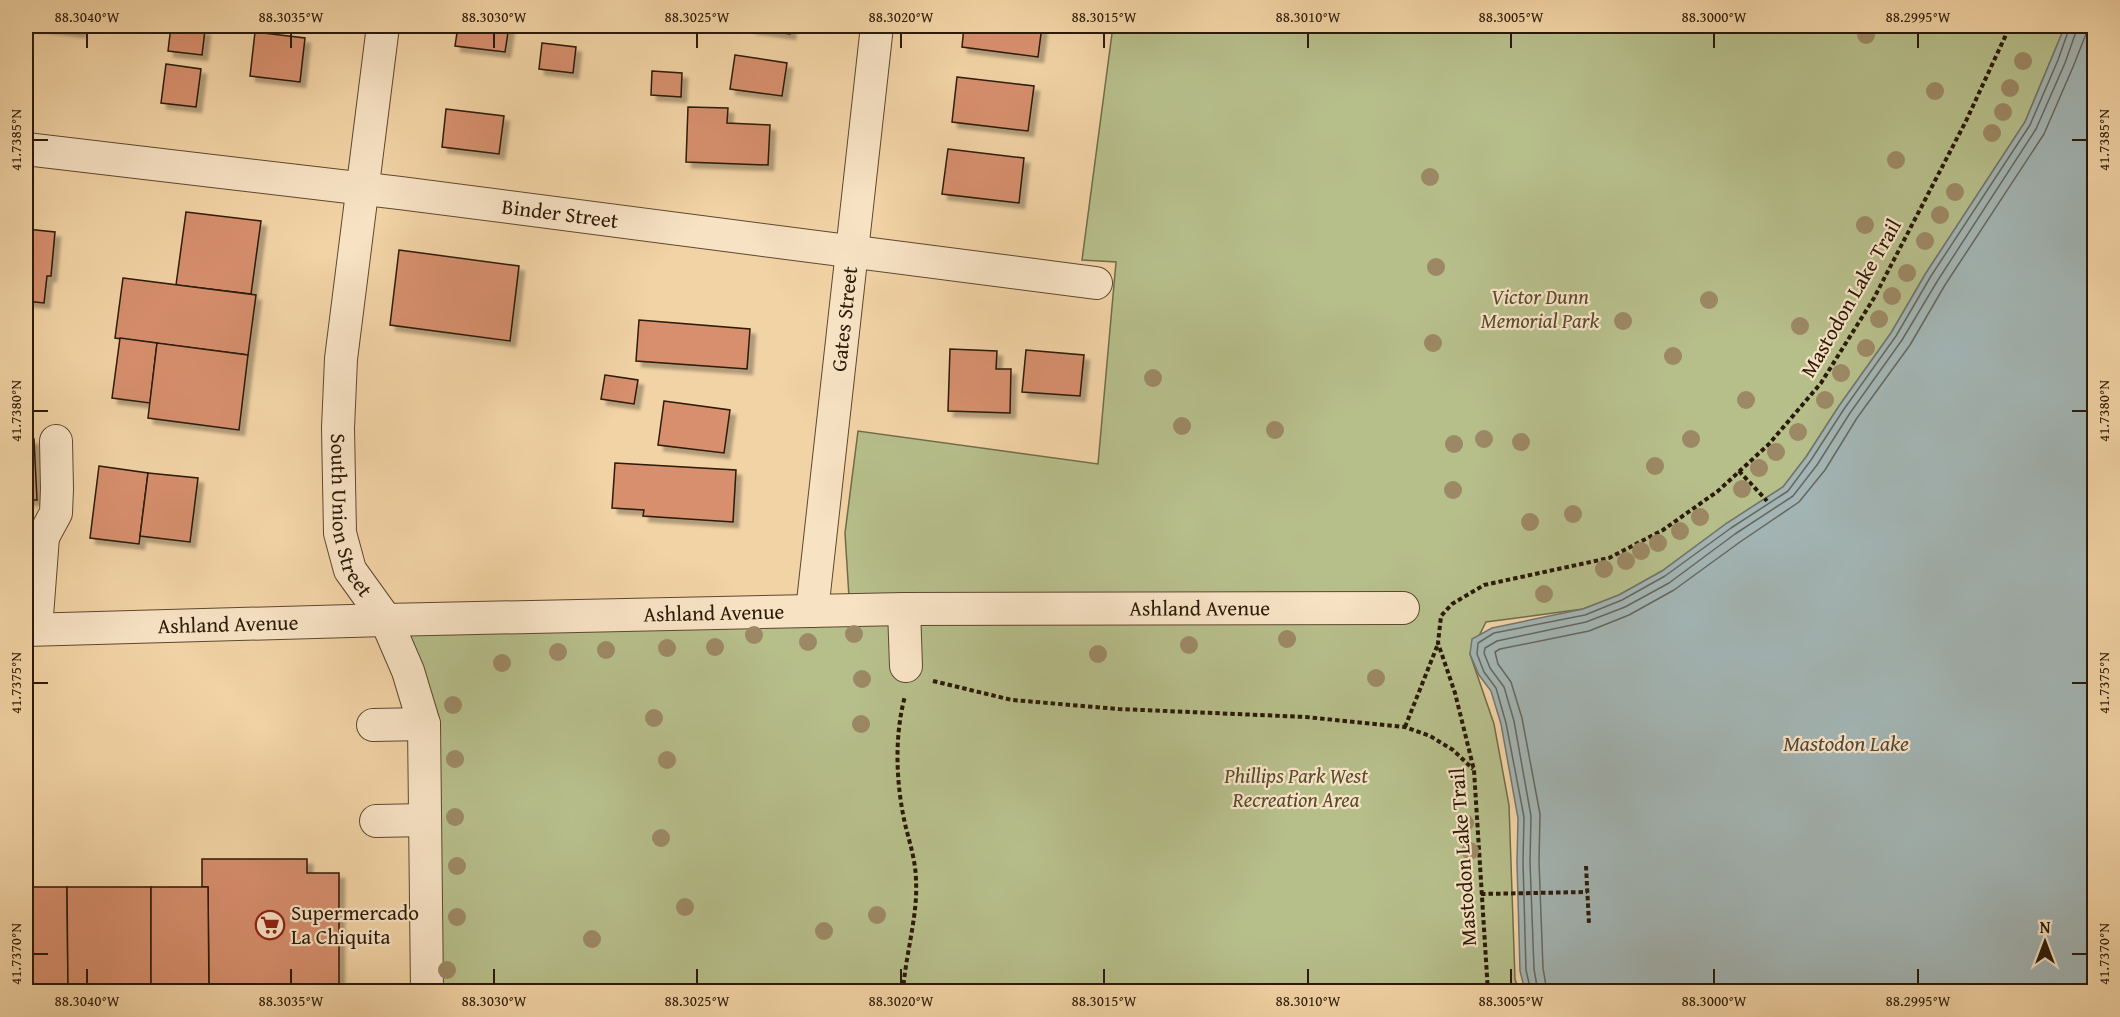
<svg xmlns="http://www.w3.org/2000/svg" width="2120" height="1017" viewBox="0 0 2120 1017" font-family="'Gentium Book Plus',serif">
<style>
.green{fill:#b6be8a;stroke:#706c48;stroke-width:1.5}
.water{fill:#a2b4b3;stroke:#72766e;stroke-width:1.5}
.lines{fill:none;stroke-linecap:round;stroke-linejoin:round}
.shore{stroke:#66675d;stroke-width:1.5}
.building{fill:#d78f6e;stroke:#2b1a07;stroke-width:1.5;filter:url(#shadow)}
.minor-casing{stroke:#5d482e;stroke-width:34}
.path{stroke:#2b1a07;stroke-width:4;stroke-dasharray:4.5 3;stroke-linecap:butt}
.minor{stroke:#f7e2c4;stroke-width:32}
.tree{fill:#9c8864}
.ticks{fill:none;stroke:#2b1a07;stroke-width:2}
.labels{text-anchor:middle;stroke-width:4.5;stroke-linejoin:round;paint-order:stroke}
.street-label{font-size:21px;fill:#2b1a07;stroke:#f7e2c4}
.park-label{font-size:21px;font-style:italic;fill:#554b2e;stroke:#f7e2c4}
.poi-label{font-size:21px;fill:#2b1a07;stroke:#f7e2c4;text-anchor:start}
.water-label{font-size:22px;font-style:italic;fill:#4f483b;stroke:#f7e2c4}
.neatline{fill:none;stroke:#2b1a07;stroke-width:2}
.ticks-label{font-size:15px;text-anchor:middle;fill:#2b1a07}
</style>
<defs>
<filter id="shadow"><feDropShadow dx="5.5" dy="5.5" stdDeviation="1.5" flood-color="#0004"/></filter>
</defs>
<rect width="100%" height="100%" fill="#f2d3a5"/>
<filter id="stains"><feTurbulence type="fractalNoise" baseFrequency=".00333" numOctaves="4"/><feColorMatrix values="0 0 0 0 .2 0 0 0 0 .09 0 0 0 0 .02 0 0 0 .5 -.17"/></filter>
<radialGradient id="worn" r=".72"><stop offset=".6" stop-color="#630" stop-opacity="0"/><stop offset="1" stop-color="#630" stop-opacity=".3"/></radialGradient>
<polygon class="green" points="1113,26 2065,26 2025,122 1926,273 1891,333 1839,406 1806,457 1783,487 1727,523 1662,571 1619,595 1583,609 1486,622 1470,654 1494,724 1509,805 1515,979 1519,991 428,991 424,724 386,620 849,597 845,533 858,431 1098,464 1116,262 1082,260"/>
<polygon class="water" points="2065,26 2094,26 2094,991 1525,991 1520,971 1517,862 1518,818 1501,724 1491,691 1479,675 1470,654 1472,639 1492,628 1583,609 1619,595 1662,571 1727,523 1783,487 1806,457 1839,406 1891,333 1926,273 2025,122"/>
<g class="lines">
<g class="shore">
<polyline points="1531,992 1526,970 1523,862 1524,817 1506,723 1496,688 1484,672 1477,654 1478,643 1494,633 1585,615 1622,600 1665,576 1731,528 1788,491 1811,460 1844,409 1896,336 1931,276 2030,125 2058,60 2070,26"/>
<polyline points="1538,992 1534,969 1530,862 1531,816 1514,721 1504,687 1490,668 1484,653 1485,648 1497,641 1586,622 1625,607 1669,583 1735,534 1793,496 1817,465 1850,413 1902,340 1938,280 2036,129 2065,63 2078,26"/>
<polyline points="1547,992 1543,968 1539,862 1540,814 1522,718 1511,682 1498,664 1495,652 1500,649 1589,631 1629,615 1674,590 1740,542 1799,502 1825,470 1857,418 1910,345 1945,285 2044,134 2073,67 2086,34 2087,26"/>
</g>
</g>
<g class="building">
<polygon points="33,26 81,26 80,32"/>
<polygon points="171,26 205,30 202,55 168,51"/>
<polygon points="458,26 509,26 505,52 455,46"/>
<polygon points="750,26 791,26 790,34 750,28"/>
<polygon points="964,26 1042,26 1038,57 962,47"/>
<polygon points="255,32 305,38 300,82 250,76"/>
<polygon points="542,43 576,47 573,73 539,69"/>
<polygon points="735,55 787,63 782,96 730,89"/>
<polygon points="166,64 201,69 196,107 161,103"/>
<polygon points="652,71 682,73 681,97 651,95"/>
<polygon points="957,77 1034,86 1028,131 952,122"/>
<polygon points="688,107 728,108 727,123 770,125 768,165 686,162"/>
<polygon points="446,109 504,116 499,154 442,147"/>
<polygon points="948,149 1024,158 1019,203 942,194"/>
<polygon points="186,212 261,221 251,294 176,285"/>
<polygon points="26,229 55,232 51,276 47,276 44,303 26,301"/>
<polygon points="399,250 519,266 510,341 390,325"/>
<polygon points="123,278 256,295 248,355 115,338"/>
<polygon points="639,320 750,329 747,369 636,361"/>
<polygon points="120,338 157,343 150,403 112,398"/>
<polygon points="157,343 248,355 239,430 148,418"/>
<polygon points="950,349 997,351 996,369 1011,369 1010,413 948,411"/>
<polygon points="1026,350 1084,355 1080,396 1022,392"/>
<polygon points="605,375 638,380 634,404 601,399"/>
<polygon points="664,401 730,410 724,453 658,445"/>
<polygon points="26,439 34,439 37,500 26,500"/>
<polygon points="615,463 736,470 733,522 643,516 644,510 612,508"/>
<polygon points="99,466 148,473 139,544 90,538"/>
<polygon points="148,473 198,478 190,542 140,536"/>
<polygon points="202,859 307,859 307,873 339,873 339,992 209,992 208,887 202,887"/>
<polygon points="26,887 67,887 68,992 26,992"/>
<polygon points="67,887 151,887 151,992 68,992"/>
<polygon points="151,887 208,887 209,992 151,992"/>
</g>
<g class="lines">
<g class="minor-casing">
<g id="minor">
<path id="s1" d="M383,26L341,359L338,428L340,533L350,570L386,620L408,671L424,724L427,992"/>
<path id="s2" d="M26,149L400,193L1096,283"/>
<polyline points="26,537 43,537 36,629"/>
<polyline points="43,537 56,513 57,489 56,441"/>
<polyline points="904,609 906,666"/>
<path id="s3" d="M812,611L877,26"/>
<path id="s4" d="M26,630L386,620L904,609L1403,608"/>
<polyline points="373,725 424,724"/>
<polyline points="376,821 425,820"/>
</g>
</g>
<g class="path">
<polyline points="1739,471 1767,501"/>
<polyline points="933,681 1012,700 1119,709 1306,717 1405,727 1430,736 1453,750 1473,769"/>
<polyline points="1405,727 1438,644"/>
<polyline points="1586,866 1589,924"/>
<polyline points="1481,894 1587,892"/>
<path d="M903,992C905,957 918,915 916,882C916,862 910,844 905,824C896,783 894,737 905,696"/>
<polyline points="1488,992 1474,770 1455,693 1438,643 1441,616 1452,604 1484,585 1609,558 1663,530 1718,491 1769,444 1821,383 1874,298 1966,121 2010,26"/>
</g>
<use href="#minor" class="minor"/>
</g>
<g class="tree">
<circle cx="1866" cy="35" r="9"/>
<circle cx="2023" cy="61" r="9"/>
<circle cx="2010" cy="88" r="9"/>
<circle cx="1935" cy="91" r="9"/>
<circle cx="2003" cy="112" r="9"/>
<circle cx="1992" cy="133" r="9"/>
<circle cx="1896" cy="160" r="9"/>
<circle cx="1430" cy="177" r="9"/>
<circle cx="1955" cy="192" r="9"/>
<circle cx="1940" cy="215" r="9"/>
<circle cx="1865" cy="225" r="9"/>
<circle cx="1925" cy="241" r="9"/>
<circle cx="1436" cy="267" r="9"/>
<circle cx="1907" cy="273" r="9"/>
<circle cx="1892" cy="296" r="9"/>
<circle cx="1709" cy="300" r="9"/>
<circle cx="1879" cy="319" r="9"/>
<circle cx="1623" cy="321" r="9"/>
<circle cx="1800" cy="326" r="9"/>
<circle cx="1433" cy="343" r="9"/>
<circle cx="1866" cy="348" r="9"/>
<circle cx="1673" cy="356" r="9"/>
<circle cx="1841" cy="373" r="9"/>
<circle cx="1153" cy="378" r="9"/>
<circle cx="1746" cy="400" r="9"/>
<circle cx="1825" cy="400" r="9"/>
<circle cx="1182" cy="426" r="9"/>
<circle cx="1275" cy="430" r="9"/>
<circle cx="1798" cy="432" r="9"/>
<circle cx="1484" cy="439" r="9"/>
<circle cx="1691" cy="439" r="9"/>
<circle cx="1521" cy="442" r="9"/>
<circle cx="1454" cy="444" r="9"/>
<circle cx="1776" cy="452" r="9"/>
<circle cx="1655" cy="466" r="9"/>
<circle cx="1759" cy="468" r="9"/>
<circle cx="1742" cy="489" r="9"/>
<circle cx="1453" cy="490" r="9"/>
<circle cx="1573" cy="514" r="9"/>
<circle cx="1700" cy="517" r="9"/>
<circle cx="1530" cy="522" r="9"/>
<circle cx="1680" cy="531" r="9"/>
<circle cx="1658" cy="543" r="9"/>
<circle cx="1641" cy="551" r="9"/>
<circle cx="1626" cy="561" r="9"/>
<circle cx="1604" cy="569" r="9"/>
<circle cx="1544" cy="594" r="9"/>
<circle cx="854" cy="634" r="9"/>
<circle cx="754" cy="635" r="9"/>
<circle cx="1287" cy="639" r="9"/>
<circle cx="808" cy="642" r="9"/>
<circle cx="1189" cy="645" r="9"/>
<circle cx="715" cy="647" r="9"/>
<circle cx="667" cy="648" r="9"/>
<circle cx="606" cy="650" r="9"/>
<circle cx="558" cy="652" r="9"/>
<circle cx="1098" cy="654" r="9"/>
<circle cx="502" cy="663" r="9"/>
<circle cx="1376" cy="678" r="9"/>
<circle cx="862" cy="679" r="9"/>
<circle cx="453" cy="705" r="9"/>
<circle cx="654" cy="718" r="9"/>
<circle cx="861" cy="724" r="9"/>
<circle cx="455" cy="759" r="9"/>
<circle cx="667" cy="760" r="9"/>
<circle cx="455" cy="817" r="9"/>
<circle cx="1465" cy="823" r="9"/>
<circle cx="661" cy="838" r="9"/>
<circle cx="1470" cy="851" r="9"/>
<circle cx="457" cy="866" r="9"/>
<circle cx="685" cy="907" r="9"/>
<circle cx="877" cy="915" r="9"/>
<circle cx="457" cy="917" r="9"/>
<circle cx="824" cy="931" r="9"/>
<circle cx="592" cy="939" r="9"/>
<circle cx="447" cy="970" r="9"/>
</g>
<path class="ticks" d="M87,33V48M291,33V48M494,33V48M697,33V48M901,33V48M1104,33V48M1308,33V48M1511,33V48M1714,33V48M1918,33V48M33,140H48M2072,140H2087M33,411H48M2072,411H2087M33,683H48M2072,683H2087M33,954H48M2072,954H2087M87,969V984M291,969V984M494,969V984M697,969V984M901,969V984M1104,969V984M1308,969V984M1511,969V984M1714,969V984M1918,969V984"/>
<defs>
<g id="supermarket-ring" transform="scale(1.5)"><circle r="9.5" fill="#f7e2c4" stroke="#8f2418" stroke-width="1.5"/><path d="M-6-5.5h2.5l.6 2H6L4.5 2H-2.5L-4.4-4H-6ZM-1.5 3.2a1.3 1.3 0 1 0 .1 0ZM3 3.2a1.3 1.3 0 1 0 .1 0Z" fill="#8f2418"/></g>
</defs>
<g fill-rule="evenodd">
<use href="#supermarket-ring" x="270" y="925"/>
</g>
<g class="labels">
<g class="street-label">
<text dy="7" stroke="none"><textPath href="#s2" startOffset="538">Binder Street</textPath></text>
<text transform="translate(1851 298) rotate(-60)" y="7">Mastodon Lake Trail</text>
<text dy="7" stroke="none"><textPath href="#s3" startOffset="294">Gates Street</textPath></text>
<text dy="7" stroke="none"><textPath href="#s1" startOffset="494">South Union Street</textPath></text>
<text dy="7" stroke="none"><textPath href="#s4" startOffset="1174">Ashland Avenue</textPath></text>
<text dy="7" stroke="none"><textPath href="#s4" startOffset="688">Ashland Avenue</textPath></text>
<text dy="7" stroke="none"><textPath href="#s4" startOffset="202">Ashland Avenue</textPath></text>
<text transform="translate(1463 857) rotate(-94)" y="7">Mastodon Lake Trail</text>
</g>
<g class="park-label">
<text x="1540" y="304">Victor Dunn<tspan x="1540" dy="24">Memorial Park</tspan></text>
<text x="1296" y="783">Phillips Park West<tspan x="1296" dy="24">Recreation Area</tspan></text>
</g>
<g class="poi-label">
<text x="291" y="920">Supermercado<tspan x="291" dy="24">La Chiquita</tspan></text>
</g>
<g class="water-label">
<text x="1846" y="751">Mastodon Lake</text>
</g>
</g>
<rect width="2120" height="1017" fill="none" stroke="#f2d3a5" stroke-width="66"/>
<g transform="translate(2045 942)" stroke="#f7e2c4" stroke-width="4.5" paint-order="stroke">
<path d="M0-4.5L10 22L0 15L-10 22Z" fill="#2b1a07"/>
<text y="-9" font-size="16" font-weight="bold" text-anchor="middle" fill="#2b1a07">N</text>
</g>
<rect x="33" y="33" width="2054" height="951" class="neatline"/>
<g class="ticks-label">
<text x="87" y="22">88.3040°W</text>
<text x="291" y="22">88.3035°W</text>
<text x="494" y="22">88.3030°W</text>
<text x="697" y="22">88.3025°W</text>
<text x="901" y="22">88.3020°W</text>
<text x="1104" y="22">88.3015°W</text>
<text x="1308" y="22">88.3010°W</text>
<text x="1511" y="22">88.3005°W</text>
<text x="1714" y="22">88.3000°W</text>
<text x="1918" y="22">88.2995°W</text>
<text transform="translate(16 140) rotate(-90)" y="5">41.7385°N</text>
<text transform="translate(2104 140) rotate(-90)" y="5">41.7385°N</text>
<text transform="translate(16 411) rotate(-90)" y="5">41.7380°N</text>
<text transform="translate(2104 411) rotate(-90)" y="5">41.7380°N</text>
<text transform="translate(16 683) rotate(-90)" y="5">41.7375°N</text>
<text transform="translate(2104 683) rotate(-90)" y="5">41.7375°N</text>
<text transform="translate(16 954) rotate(-90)" y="5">41.7370°N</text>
<text transform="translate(2104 954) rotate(-90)" y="5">41.7370°N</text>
<text x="87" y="1006">88.3040°W</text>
<text x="291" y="1006">88.3035°W</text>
<text x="494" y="1006">88.3030°W</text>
<text x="697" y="1006">88.3025°W</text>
<text x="901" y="1006">88.3020°W</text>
<text x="1104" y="1006">88.3015°W</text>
<text x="1308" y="1006">88.3010°W</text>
<text x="1511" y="1006">88.3005°W</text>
<text x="1714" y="1006">88.3000°W</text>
<text x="1918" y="1006">88.2995°W</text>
</g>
<rect width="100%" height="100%" filter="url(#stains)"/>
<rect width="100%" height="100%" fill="url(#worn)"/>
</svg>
